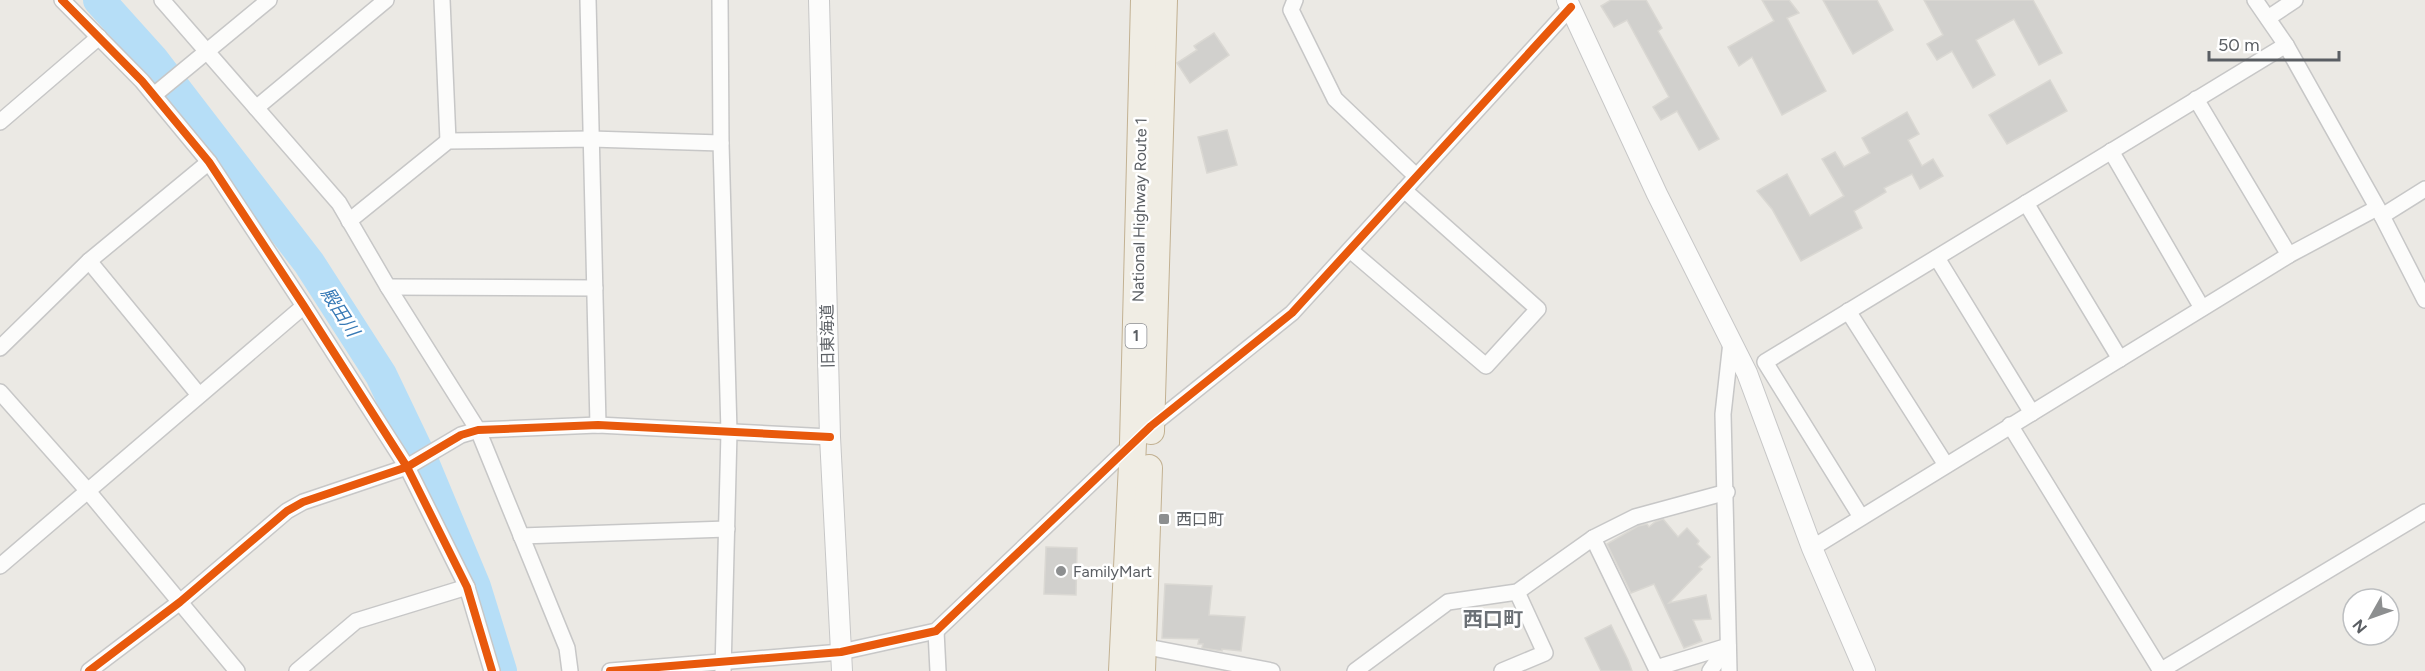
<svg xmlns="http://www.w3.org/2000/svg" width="2425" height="671" viewBox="0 0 2425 671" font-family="Figtree,'Noto Sans JP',sans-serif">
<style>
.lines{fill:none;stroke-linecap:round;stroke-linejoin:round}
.river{stroke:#b6def7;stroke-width:32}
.building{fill:#d1d0cd;stroke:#dad8d3;stroke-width:1.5}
.minor-casing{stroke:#c7c7c7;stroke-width:18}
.tertiary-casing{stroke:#c7c7c7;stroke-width:22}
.trunk-casing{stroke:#c2b192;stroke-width:28}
.minor{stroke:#fcfcfb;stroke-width:15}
.tertiary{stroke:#fcfcfb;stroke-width:20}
.trunk{stroke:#f0ede4;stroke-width:26}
.cycleway-casing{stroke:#fff;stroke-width:11}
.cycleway{stroke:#e8590c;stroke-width:8}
.poi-dot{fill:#8d8f90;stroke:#fff;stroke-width:2}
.labels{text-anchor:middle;stroke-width:5;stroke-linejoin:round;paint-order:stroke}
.shield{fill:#fff;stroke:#8c8e92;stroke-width:1.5}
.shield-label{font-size:15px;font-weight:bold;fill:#5a5e63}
.street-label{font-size:16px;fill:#5a5e63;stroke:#fff}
.poi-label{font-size:16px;fill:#5a5e63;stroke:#fff;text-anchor:start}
.water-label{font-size:18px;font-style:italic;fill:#387ab6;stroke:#fff}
.quarter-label{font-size:20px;font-weight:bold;fill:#6b7075;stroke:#fff}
</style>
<rect width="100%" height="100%" fill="#ebe9e4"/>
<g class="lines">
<polyline class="river" points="99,0 153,60 309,263 381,375 425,467 475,587 501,671"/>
</g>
<g class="building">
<polygon points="1611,0 1646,0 1662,28 1658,31 1719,139 1699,150 1677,111 1661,120 1653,107 1669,97 1627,20 1614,27 1601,6"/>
<polygon points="1762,0 1789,0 1799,13 1787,18 1826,91 1782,115 1752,57 1739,66 1728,47 1774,21"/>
<polygon points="1823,0 1877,0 1893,30 1853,54"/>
<polygon points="1924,0 2033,0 2062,53 2039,65 2014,19 1976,40 1995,75 1973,88 1952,51 1937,60 1927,44 1943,35"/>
<polygon points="1214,33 1229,55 1190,83 1177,63 1197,50 1194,46"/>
<polygon points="2050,80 2067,111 2007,144 1989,115"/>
<polygon points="1907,112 1919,134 1908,140 1922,166 1933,159 1943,176 1920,189 1912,174 1884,188 1886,192 1854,211 1862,228 1801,261 1772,209 1757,191 1787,174 1810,216 1844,196 1822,159 1835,152 1844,167 1870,153 1862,138"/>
<polygon points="1227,130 1237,165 1207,173 1198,137"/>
<polygon points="1663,519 1678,537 1687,528 1699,541 1697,544 1710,557 1699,567 1702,569 1669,603 1706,595 1711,619 1693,620 1702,641 1684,648 1654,584 1631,593 1607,544 1638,526 1647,524 1649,527 1655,522"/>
<polygon points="1046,547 1077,548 1076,595 1044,594"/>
<polygon points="1165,584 1212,586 1209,615 1245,617 1241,651 1222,649 1222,651 1202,648 1203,644 1198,644 1199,639 1162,638"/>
<polygon points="1611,625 1628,660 1632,671 1601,671 1585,638"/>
</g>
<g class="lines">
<g class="minor-casing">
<g id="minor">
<polyline points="62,0 142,81 209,162 304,306 407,467 467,587 492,671"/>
<polyline points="162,0 339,203 388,287 478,430 567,648 570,671"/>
<polyline points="442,0 448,141"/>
<polyline points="588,0 598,425"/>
<polyline points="720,0 721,143 729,432 723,671"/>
<polyline points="1295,0 1291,10 1335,99 1416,176"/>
<polyline points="2255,0 2286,45 2382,216 2425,300"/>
<polyline points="2268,18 2295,0"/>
<polyline points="154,95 269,0"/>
<polyline points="2196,99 2289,255"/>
<polyline points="256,108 386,0"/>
<polyline points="0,122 99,37"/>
<polyline points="2111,151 2202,308"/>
<polyline points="2026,203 2120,359"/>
<polyline points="2382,216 2425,189"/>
<polyline points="349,221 448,141 591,139 721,143"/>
<polyline points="1350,250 1486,366 1538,309 1404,190"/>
<polyline points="1937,258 2032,413"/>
<polyline points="89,261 199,395"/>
<polyline points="388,287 595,288"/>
<polyline points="1848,311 1946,465"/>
<polyline points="0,348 89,261 209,162"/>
<polyline points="0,392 87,490 237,671"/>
<polyline points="2010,425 2161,671"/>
<polyline points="1861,517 1765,362 2286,45"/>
<polyline points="521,536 727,529"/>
<polyline points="1593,538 1656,668 1728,646"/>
<polyline points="1812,548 2289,255 2377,208"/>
<polyline points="0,566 304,306"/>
<polyline points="936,631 938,671"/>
<polyline points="1142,646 1272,671"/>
<polyline points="89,671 180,602 287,511 303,502 407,467 461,435 478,430 598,425 830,437"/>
<polyline points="297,671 356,621 467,587"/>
<polyline points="610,671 841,652 936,631 1151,426 1292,313 1571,7"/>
<polyline points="1355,671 1448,602 1517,592 1593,538 1635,517 1727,492"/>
<polyline points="1502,671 1545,653 1517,592"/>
<polyline points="1710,671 1728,646"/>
<polyline points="1729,671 1723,414 1731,342"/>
<polyline points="2160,671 2425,512"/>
</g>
</g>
<g class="tertiary-casing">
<g id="tertiary">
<polyline points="819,0 830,437 842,671"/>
<polyline points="1567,0 1657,194 1747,373 1812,548 1865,671"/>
</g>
</g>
<g class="trunk-casing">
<g id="trunk">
<polyline points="1151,431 1164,0"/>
<polyline points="1122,671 1133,443 1144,0"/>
<polyline points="1142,671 1149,468"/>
</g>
</g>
<use href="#minor" class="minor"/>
<use href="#tertiary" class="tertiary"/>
<use href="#trunk" class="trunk"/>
<g class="cycleway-casing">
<g id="cycleway">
<polyline points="62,0 142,81 209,162 304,306 407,467 467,587 492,671"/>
<polyline points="89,671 180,602 287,511 303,502 407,467 461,435 478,430 598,425 830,437"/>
<polyline points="610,671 841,652 936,631 1151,426 1292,313 1571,7"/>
</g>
</g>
<use href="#cycleway" class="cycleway"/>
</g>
<g class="poi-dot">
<rect x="1158" y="513" width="12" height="12" rx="3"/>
<circle cx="1061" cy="571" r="6"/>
</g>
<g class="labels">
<rect class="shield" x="1125.5" y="324" width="21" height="24" rx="4.5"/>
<g class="shield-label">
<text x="1136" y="341">1</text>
</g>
<g class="street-label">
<text transform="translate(1139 210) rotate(-89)" y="6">National Highway Route 1</text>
<text transform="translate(827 336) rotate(-91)" y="6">旧東海道</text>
</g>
<g class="poi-label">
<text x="1176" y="525">西口町</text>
<text x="1073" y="577">FamilyMart</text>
</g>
<g class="water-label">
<text transform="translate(340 312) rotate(57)" y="6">殿田川</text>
</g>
<g class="quarter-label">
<text x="1493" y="626">西口町</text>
</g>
</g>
<g transform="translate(2371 617) rotate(230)"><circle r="28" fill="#ffffff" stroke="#bdbfc1" stroke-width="1.5"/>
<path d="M0-4.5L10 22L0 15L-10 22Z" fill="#8d8f90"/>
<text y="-9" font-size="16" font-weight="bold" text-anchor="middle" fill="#5a5e63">N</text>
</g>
<path d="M2209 51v9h130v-9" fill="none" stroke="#5a5e63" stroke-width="3"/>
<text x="2218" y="51" font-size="18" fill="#5a5e63" stroke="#ffffff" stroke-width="4.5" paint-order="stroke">50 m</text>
</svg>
